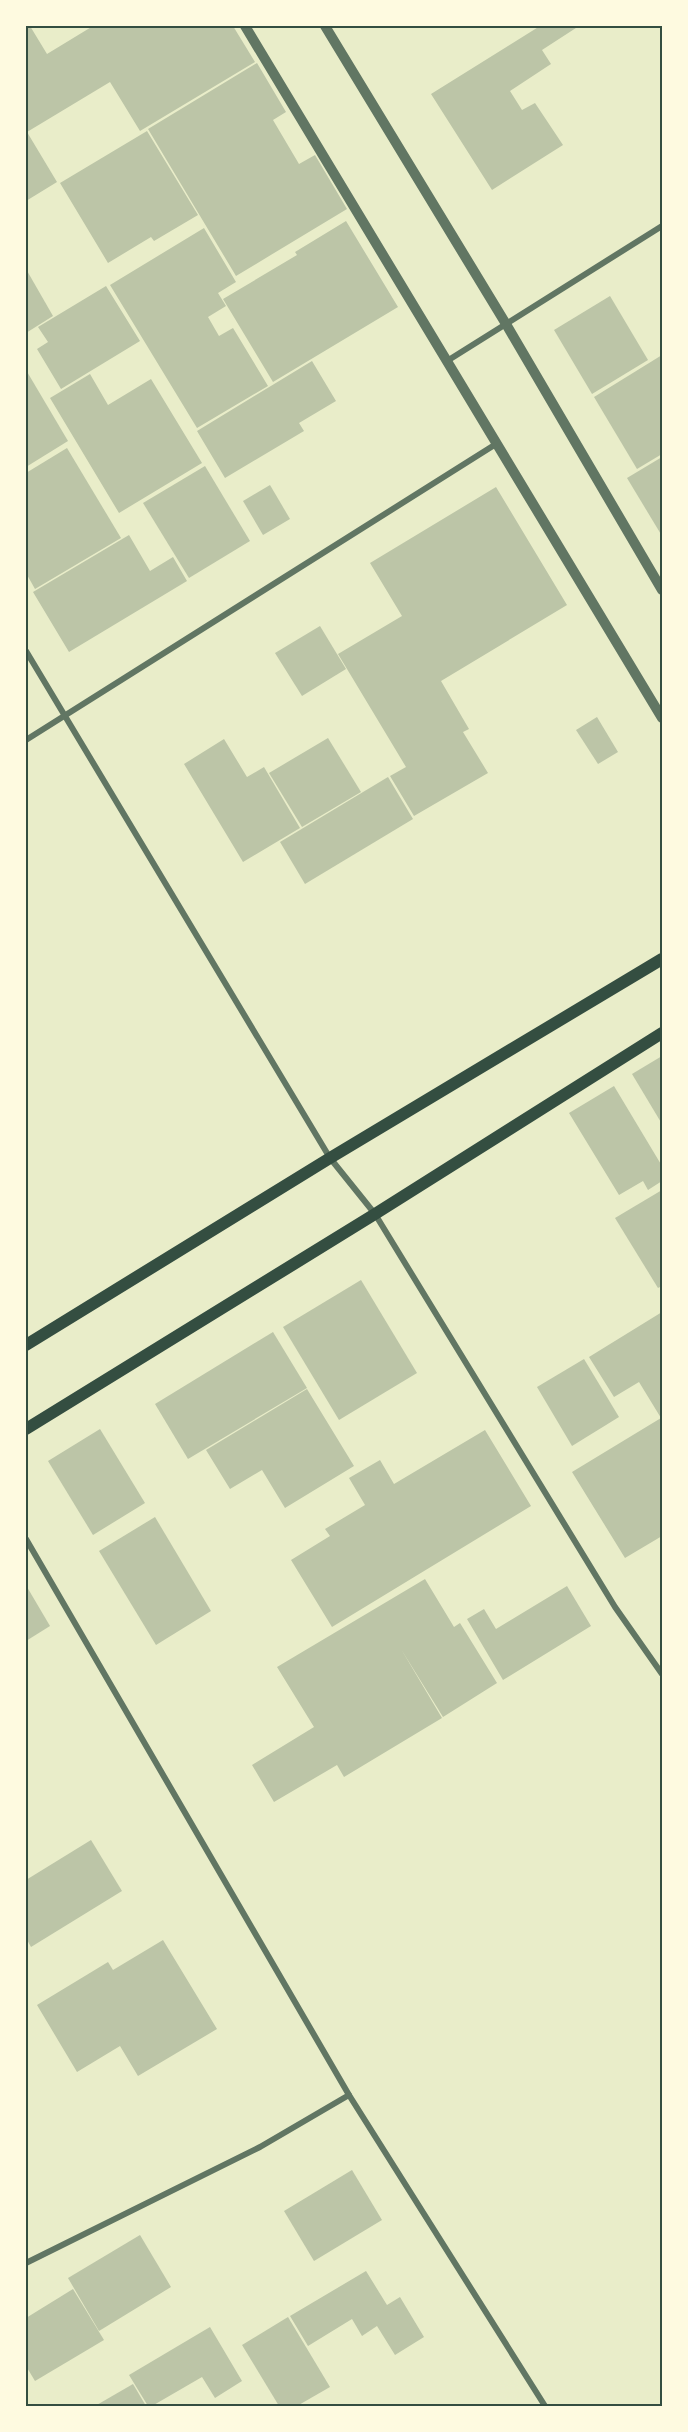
<svg xmlns="http://www.w3.org/2000/svg" width="688" height="2432" viewBox="0 0 688 2432" font-family="Georgia,serif">
<style>
.building{fill:#bcc5a7}
.lines{fill:none;stroke-linecap:round;stroke-linejoin:round}
.minor{stroke:#617663;stroke-width:6}
.tertiary{stroke:#617663;stroke-width:10}
.secondary{stroke:#344e41;stroke-width:12}
.neatline{fill:none;stroke:#344e41;stroke-width:2}
</style>
<rect width="100%" height="100%" fill="#e9edc9"/>
<g class="building">
<polygon points="26,26 30,26 47,54 93,26 233,26 255,62 140,131 110,82 27,132 57,182 26,201"/>
<polygon points="540,26 579,26 542,50 551,64 510,91 522,110 535,103 563,145 492,190 431,94"/>
<polygon points="257,63 286,112 273,120 299,164 315,155 347,209 236,276 148,129"/>
<polygon points="147,131 198,215 154,241 151,237 108,263 60,183"/>
<polygon points="346,221 398,307 273,382 223,299 297,255 295,252"/>
<polygon points="204,228 236,282 218,293 226,306 208,317 219,336 233,328 268,386 197,428 110,285"/>
<polygon points="26,269 53,316 26,333"/>
<polygon points="106,286 140,341 61,389 37,349 48,342 38,327"/>
<polygon points="610,296 648,360 592,394 554,330"/>
<polygon points="662,355 662,454 637,469 594,397"/>
<polygon points="312,361 336,401 299,423 304,431 225,478 197,431"/>
<polygon points="26,370 68,441 26,467"/>
<polygon points="90,374 108,405 151,379 202,463 119,513 50,398"/>
<polygon points="67,448 121,538 35,589 26,573 26,473"/>
<polygon points="662,457 662,536 627,478"/>
<polygon points="205,466 250,541 189,578 143,503"/>
<polygon points="270,485 290,519 263,535 243,501"/>
<polygon points="496,487 567,605 441,681 469,729 463,732 488,773 414,816 390,776 406,767 338,654 402,616 370,563"/>
<polygon points="129,535 150,571 173,557 187,581 69,652 33,592"/>
<polygon points="320,626 346,669 302,696 275,653"/>
<polygon points="597,717 618,752 598,764 576,730"/>
<polygon points="328,738 361,792 302,827 269,773"/>
<polygon points="224,739 247,777 264,767 300,828 243,862 184,764"/>
<polygon points="388,777 413,819 305,884 280,842"/>
<polygon points="662,1056 662,1124 632,1074"/>
<polygon points="614,1086 662,1166 662,1181 648,1190 643,1181 619,1195 569,1113"/>
<polygon points="662,1190 662,1286 658,1288 615,1218"/>
<polygon points="361,1280 417,1373 339,1420 283,1327"/>
<polygon points="662,1312 662,1536 625,1558 572,1472 661,1418 639,1382 614,1397 589,1357"/>
<polygon points="273,1332 307,1388 188,1459 155,1404"/>
<polygon points="584,1359 619,1417 572,1446 537,1387"/>
<polygon points="307,1389 354,1466 285,1508 262,1470 230,1489 206,1450"/>
<polygon points="100,1429 145,1503 93,1535 48,1461"/>
<polygon points="485,1430 531,1506 332,1627 291,1560 330,1536 325,1529 365,1505 349,1478 380,1460 394,1484"/>
<polygon points="155,1517 211,1611 156,1645 99,1551"/>
<polygon points="425,1579 454,1627 460,1623 497,1683 443,1717 401,1649 442,1718 344,1777 337,1765 274,1802 252,1765 314,1727 277,1667"/>
<polygon points="567,1586 591,1626 503,1680 467,1619 484,1609 496,1629"/>
<polygon points="27,1587 50,1626 26,1641 26,1588"/>
<polygon points="91,1840 122,1891 31,1947 26,1938 26,1880"/>
<polygon points="163,1940 217,2029 138,2076 120,2046 77,2072 37,2005 108,1962 113,1970"/>
<polygon points="352,2170 382,2220 314,2261 284,2211"/>
<polygon points="140,2235 171,2287 99,2331 68,2278"/>
<polygon points="366,2271 387,2305 400,2297 424,2337 395,2355 377,2326 362,2336 352,2319 308,2346 290,2316"/>
<polygon points="73,2289 104,2340 35,2381 26,2366 26,2318"/>
<polygon points="288,2317 330,2387 297,2406 279,2406 242,2345"/>
<polygon points="210,2327 242,2381 215,2398 202,2377 152,2406 148,2406 129,2375"/>
<polygon points="133,2384 146,2406 95,2406"/>
</g>
<g class="lines">
<g class="minor">
<polyline points="447,361 662,226"/>
<polyline points="26,651 330,1158 375,1214 615,1607 662,1674"/>
<polyline points="26,740 496,444"/>
<polyline points="26,1539 349,2095 545,2406"/>
<polyline points="26,2263 260,2147 349,2095"/>
</g>
<g class="tertiary">
<polyline points="245,26 662,718"/>
<polyline points="325,26 506,324 662,590"/>
</g>
<g class="secondary">
<polyline points="26,1345 330,1158 662,959"/>
<polyline points="26,1429 375,1214 662,1033"/>
</g>
</g>
<rect width="688" height="2432" fill="none" stroke="#fefae0" stroke-width="54"/>
<rect x="27" y="27" width="634" height="2378" class="neatline"/>
</svg>
